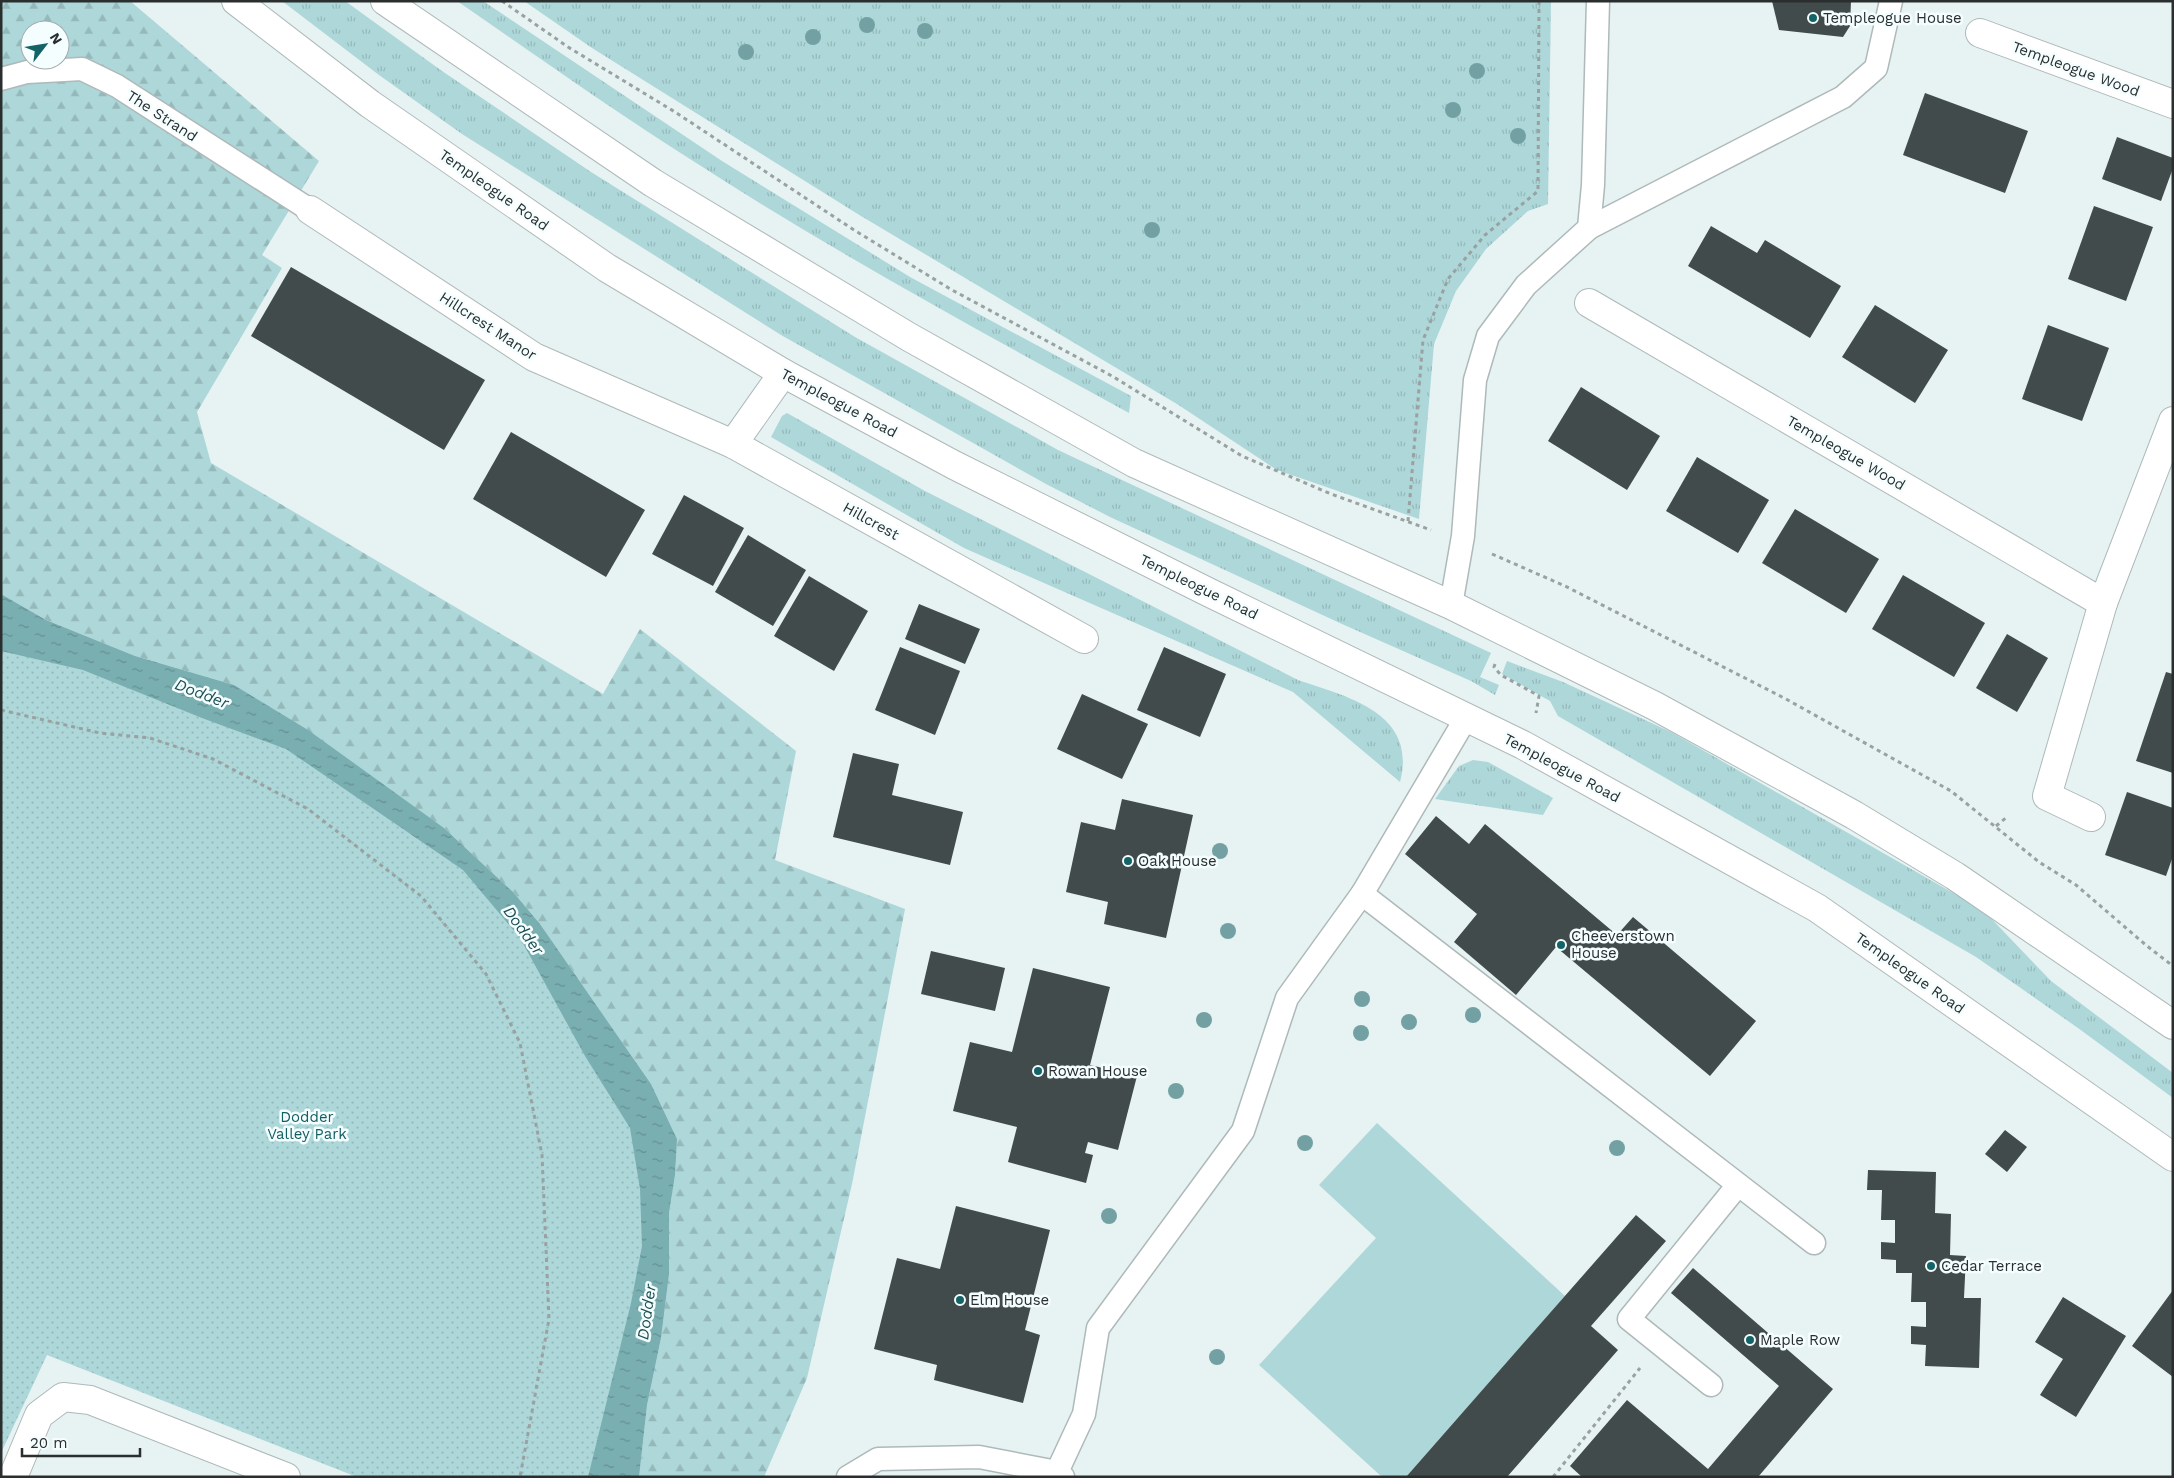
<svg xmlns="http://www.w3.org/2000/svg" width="2174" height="1478" viewBox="0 0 2174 1478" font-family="'Work Sans',sans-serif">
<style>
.grass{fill:url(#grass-tufts)}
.forest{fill:url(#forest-firs);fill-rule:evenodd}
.park{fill:url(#park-dots)}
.pitch{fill:#add7d9}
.water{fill:url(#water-ripples)}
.building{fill:#424b4b}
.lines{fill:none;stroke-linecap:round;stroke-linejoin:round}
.service-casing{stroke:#aeb9b9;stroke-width:25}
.minor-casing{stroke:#aeb9b9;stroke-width:30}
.secondary-casing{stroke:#aeb9b9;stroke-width:30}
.path{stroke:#99a1a1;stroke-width:3;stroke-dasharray:4 4;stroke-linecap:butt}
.service{stroke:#fff;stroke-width:22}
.minor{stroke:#fff;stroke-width:28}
.secondary{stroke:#fff;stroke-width:28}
.tree{fill:#73a1a3}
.poi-dot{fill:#136367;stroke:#f5feff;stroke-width:2}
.labels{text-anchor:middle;stroke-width:5;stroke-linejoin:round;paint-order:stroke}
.poi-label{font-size:15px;fill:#2a2e2e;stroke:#f5feff;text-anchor:start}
.street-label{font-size:15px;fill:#2a2e2e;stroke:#f5feff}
.park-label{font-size:15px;fill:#145f63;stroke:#f5feff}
.water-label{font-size:16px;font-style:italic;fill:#1e4e51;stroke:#f5feff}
</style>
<defs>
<pattern id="grass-tufts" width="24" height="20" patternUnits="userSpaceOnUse" patternTransform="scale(1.25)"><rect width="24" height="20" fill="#add7d9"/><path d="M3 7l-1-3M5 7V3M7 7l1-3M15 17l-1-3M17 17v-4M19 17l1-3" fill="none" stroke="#95b9bb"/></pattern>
<pattern id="forest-firs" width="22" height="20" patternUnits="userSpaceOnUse" patternTransform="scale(1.25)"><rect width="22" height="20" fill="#add7d9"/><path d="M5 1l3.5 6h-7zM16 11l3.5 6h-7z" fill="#95b9bb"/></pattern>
<pattern id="park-dots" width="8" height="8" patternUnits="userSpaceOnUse" patternTransform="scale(1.25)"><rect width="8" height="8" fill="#add7d9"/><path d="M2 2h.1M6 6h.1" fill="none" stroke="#95b9bb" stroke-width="1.8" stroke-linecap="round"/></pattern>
<pattern id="water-ripples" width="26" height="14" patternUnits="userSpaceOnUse" patternTransform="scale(1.25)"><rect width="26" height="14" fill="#7aafb2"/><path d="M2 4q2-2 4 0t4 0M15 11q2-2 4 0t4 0" fill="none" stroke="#648f91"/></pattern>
</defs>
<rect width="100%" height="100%" fill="#e7f2f2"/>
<g class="grass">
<polygon points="282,1 345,1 442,71 591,172 855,337 1058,450 1491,653 1480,677 1499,685 1495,695 1471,681 1342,624 1110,517 1046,484 781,335 462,134 379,75"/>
<path d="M457,1H483L722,161L910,277L1131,396L1129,413C981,332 832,251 690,159C611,109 534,54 457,1Z"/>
<polygon points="524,1 1551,1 1548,204 1528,211 1486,249 1456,291 1434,344 1419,519 1277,470 1177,404 861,216 592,48"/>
<path d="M787,413L925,491L1298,680C1348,697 1418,713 1400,782L1293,692L964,548L771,437L782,416Z"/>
<polygon points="1507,661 1563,682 1671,732 1983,910 2051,981 2173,1073 2173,1098 2078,1028 1976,957 1558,716 1550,701 1502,674"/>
<polygon points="1473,760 1488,762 1553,798 1543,815 1435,799 1459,766"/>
</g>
<path class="forest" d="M1,1H130L319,161L262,255L282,268L197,412L211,463L603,694L640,629L796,751L775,860L905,909L852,1184L807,1378L764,1477H639L647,1405L661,1338L669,1274V1213L675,1175L677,1139L651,1084L540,924L513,892L444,828L234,685L135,656L46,620L1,594ZM30,30H60V60H30Z"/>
<polygon class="park" points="1,594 46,620 135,656 234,685 444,828 513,892 540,924 651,1084 677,1139 675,1175 669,1213 669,1274 661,1338 647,1405 639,1477 357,1477 47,1355 1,1453"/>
<polygon class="pitch" points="1377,1123 1565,1296 1406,1477 1382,1477 1259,1365 1376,1238 1319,1185"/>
<polygon class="water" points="1,594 46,620 135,656 234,685 308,730 444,828 513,892 540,924 651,1084 677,1139 675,1175 669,1213 669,1274 661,1338 647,1405 639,1477 588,1477 631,1303 642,1246 640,1189 630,1128 585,1056 520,938 463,870 286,749 202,718 83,670 1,651"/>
<g class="building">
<polygon points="1772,1 1851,1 1850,26 1843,37 1779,30"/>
<polygon points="1925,93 2028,131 2005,193 1903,155"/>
<polygon points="2117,137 2173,158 2173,168 2161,201 2102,179"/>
<polygon points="2094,206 2153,227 2126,301 2068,279"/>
<polygon points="1711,226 1757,253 1765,240 1841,286 1810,338 1688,266"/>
<polygon points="291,267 485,380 444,450 251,336"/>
<polygon points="1875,305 1948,350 1915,403 1842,357"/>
<polygon points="2048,325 2109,348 2082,421 2022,399"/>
<polygon points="1581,387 1660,436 1627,490 1548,441"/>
<polygon points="511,432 645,510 606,577 473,499"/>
<polygon points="1697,457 1769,500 1738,553 1666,511"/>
<polygon points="684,495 744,528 713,586 652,554"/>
<polygon points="1795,509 1879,559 1846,613 1762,563"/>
<polygon points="748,535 806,570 773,626 715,592"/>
<polygon points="1903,575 1985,623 1954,677 1872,629"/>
<polygon points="809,576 868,611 834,671 774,636"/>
<polygon points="919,604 980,629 965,664 905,639"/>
<polygon points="2007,634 2048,658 2017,712 1976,688"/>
<polygon points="900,647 960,671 935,735 875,710"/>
<polygon points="1164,647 1226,674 1200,737 1137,710"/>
<polygon points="2166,672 2173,674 2173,773 2136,761"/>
<polygon points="1082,694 1148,724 1122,779 1057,749"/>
<polygon points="853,753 899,764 892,795 963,812 950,865 833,837"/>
<polygon points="2127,792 2173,808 2173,856 2166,876 2105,855"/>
<polygon points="1122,799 1193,815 1166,938 1104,924 1108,902 1066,892 1081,822 1115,830"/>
<polygon points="1436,816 1469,844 1485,824 1617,935 1633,917 1756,1021 1710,1076 1556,947 1516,995 1454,942 1477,914 1405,854"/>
<polygon points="931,951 1005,968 995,1011 921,994"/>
<polygon points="1033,968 1110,987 1090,1065 1137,1076 1118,1150 1088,1142 1085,1153 1093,1155 1086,1183 1008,1162 1017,1127 953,1111 970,1042 1012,1052"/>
<polygon points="2005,1130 2027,1147 2007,1172 1985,1154"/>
<polygon points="1868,1170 1936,1172 1935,1213 1951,1214 1950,1255 1966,1256 1964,1298 1981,1298 1979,1368 1925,1366 1926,1345 1911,1344 1911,1326 1926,1327 1926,1302 1911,1302 1912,1273 1896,1273 1896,1260 1881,1259 1881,1242 1895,1243 1895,1220 1881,1220 1882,1190 1867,1190"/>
<polygon points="956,1206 1050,1230 1025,1330 1040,1335 1023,1403 934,1380 937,1365 874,1349 897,1258 940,1269"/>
<polygon points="1636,1215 1666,1241 1591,1326 1618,1350 1507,1477 1406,1477"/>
<polygon points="1693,1268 1833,1389 1758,1477 1582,1477 1570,1466 1627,1400 1708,1469 1779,1386 1671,1293"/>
<polygon points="2173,1290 2173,1377 2132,1346"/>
<polygon points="2063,1297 2126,1336 2076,1417 2040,1395 2063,1359 2035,1342"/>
</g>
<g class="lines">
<g class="service-casing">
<g id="service">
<polyline points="1,79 27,72 82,69 117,86 310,210"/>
<polyline points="1589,228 1843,97 1876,68 1891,1"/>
<polyline points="1451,605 1463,536 1475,380 1488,336 1526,285 1589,228 1593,185 1598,1"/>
<polyline points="1362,894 1814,1243"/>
<polyline points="1711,1385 1629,1319 1738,1185"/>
<polyline points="1057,1472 1084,1414 1098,1328 1243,1131 1287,998 1362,894 1466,718"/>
<polyline points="848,1477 878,1459 979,1457 1057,1472 1063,1477"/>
</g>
</g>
<g class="minor-casing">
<g id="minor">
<polyline points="1980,33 2173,104"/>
<polyline points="310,210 534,357 733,444 1084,639"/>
<polyline points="1589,303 2103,603"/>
<polyline points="733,444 783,373"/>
<polyline points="2091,817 2047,796 2103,603 2173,421"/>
<polyline points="13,1477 39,1415 63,1397 90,1400 286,1477"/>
</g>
</g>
<g class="secondary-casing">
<g id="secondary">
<polyline points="236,1 370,104 607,268 783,373 954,465 1208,592 1523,745 1817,908 2173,1157"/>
<polyline points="385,1 653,183 909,337 1134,463 1451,605 1655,706 1854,815 1955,876 2173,1025"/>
</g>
</g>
<g class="path">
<polyline points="502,1 568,47 675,112 854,230 952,290 1112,376 1242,456 1331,494 1431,530"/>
<polyline points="1408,521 1423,340 1448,279 1485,235 1538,191 1539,1"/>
<polyline points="1492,554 1565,586 1786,699 1951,791 2039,862 2076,885 2147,946 2173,966"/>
<polyline points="1495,664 1494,667 1501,675 1539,696 1536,713"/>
<polyline points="1,710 100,733 150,738 213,759 308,809 421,896 486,974 520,1043 542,1155 549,1319 520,1477"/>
<polyline points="1996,826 2007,817"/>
<polyline points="1553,1477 1640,1368"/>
</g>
<use href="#service" class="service"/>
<use href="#minor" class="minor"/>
<use href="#secondary" class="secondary"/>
</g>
<g class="tree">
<circle cx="867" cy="25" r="8"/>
<circle cx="925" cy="31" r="8"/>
<circle cx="813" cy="37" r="8"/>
<circle cx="746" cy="52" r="8"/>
<circle cx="1477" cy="71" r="8"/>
<circle cx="1453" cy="110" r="8"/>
<circle cx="1518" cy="136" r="8"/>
<circle cx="1152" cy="230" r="8"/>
<circle cx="1220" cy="851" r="8"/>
<circle cx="1228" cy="931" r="8"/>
<circle cx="1362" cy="999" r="8"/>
<circle cx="1473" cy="1015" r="8"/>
<circle cx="1204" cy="1020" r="8"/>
<circle cx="1409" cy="1022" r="8"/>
<circle cx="1361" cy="1033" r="8"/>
<circle cx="1176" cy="1091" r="8"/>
<circle cx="1305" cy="1143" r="8"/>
<circle cx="1617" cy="1148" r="8"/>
<circle cx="1109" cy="1216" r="8"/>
<circle cx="1217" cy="1357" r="8"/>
</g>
<g class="poi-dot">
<circle cx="1813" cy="18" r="5"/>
<circle cx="1128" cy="861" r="5"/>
<circle cx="1561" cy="945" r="5"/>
<circle cx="1038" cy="1071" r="5"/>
<circle cx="1931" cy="1266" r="5"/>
<circle cx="960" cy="1300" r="5"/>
<circle cx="1750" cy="1340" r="5"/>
</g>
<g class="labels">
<g class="poi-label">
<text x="1823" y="23">Templeogue House</text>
<text x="1138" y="866">Oak House</text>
<text x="1571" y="941">Cheeverstown<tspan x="1571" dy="17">House</tspan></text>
<text x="1048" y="1076">Rowan House</text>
<text x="1941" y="1271">Cedar Terrace</text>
<text x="970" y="1305">Elm House</text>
<text x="1760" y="1345">Maple Row</text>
</g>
<g class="street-label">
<text transform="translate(2076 69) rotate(20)" y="5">Templeogue Wood</text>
<text transform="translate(162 116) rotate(33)" y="5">The Strand</text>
<text transform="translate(494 190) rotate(35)" y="5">Templeogue Road</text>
<text transform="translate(488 326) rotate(33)" y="5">Hillcrest Manor</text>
<text transform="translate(839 403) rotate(28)" y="5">Templeogue Road</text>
<text transform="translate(1846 453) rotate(30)" y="5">Templeogue Wood</text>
<text transform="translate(871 521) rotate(29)" y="5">Hillcrest</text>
<text transform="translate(1199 587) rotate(26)" y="5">Templeogue Road</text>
<text transform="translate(1562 768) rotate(28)" y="5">Templeogue Road</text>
<text transform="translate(1910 973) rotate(35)" y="5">Templeogue Road</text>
</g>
<g class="park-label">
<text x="307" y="1122">Dodder<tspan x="307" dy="17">Valley Park</tspan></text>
</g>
<g class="water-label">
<text transform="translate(202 693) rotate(21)" y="6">Dodder</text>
<text transform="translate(524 930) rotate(54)" y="6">Dodder</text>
<text transform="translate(646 1312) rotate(-82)" y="6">Dodder</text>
</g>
</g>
<rect width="2174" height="1478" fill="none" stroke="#2a2e2e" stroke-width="5"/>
<g transform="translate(45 45) rotate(59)"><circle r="24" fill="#f5feff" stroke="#a4abab"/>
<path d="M0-4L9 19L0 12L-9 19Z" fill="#136367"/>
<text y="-8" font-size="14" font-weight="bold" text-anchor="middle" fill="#2a2e2e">N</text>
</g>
<path d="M22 1448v8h118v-8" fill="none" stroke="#2a2e2e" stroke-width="2.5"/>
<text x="30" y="1448" font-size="15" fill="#2a2e2e" stroke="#f5feff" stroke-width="4" paint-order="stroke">20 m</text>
</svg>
